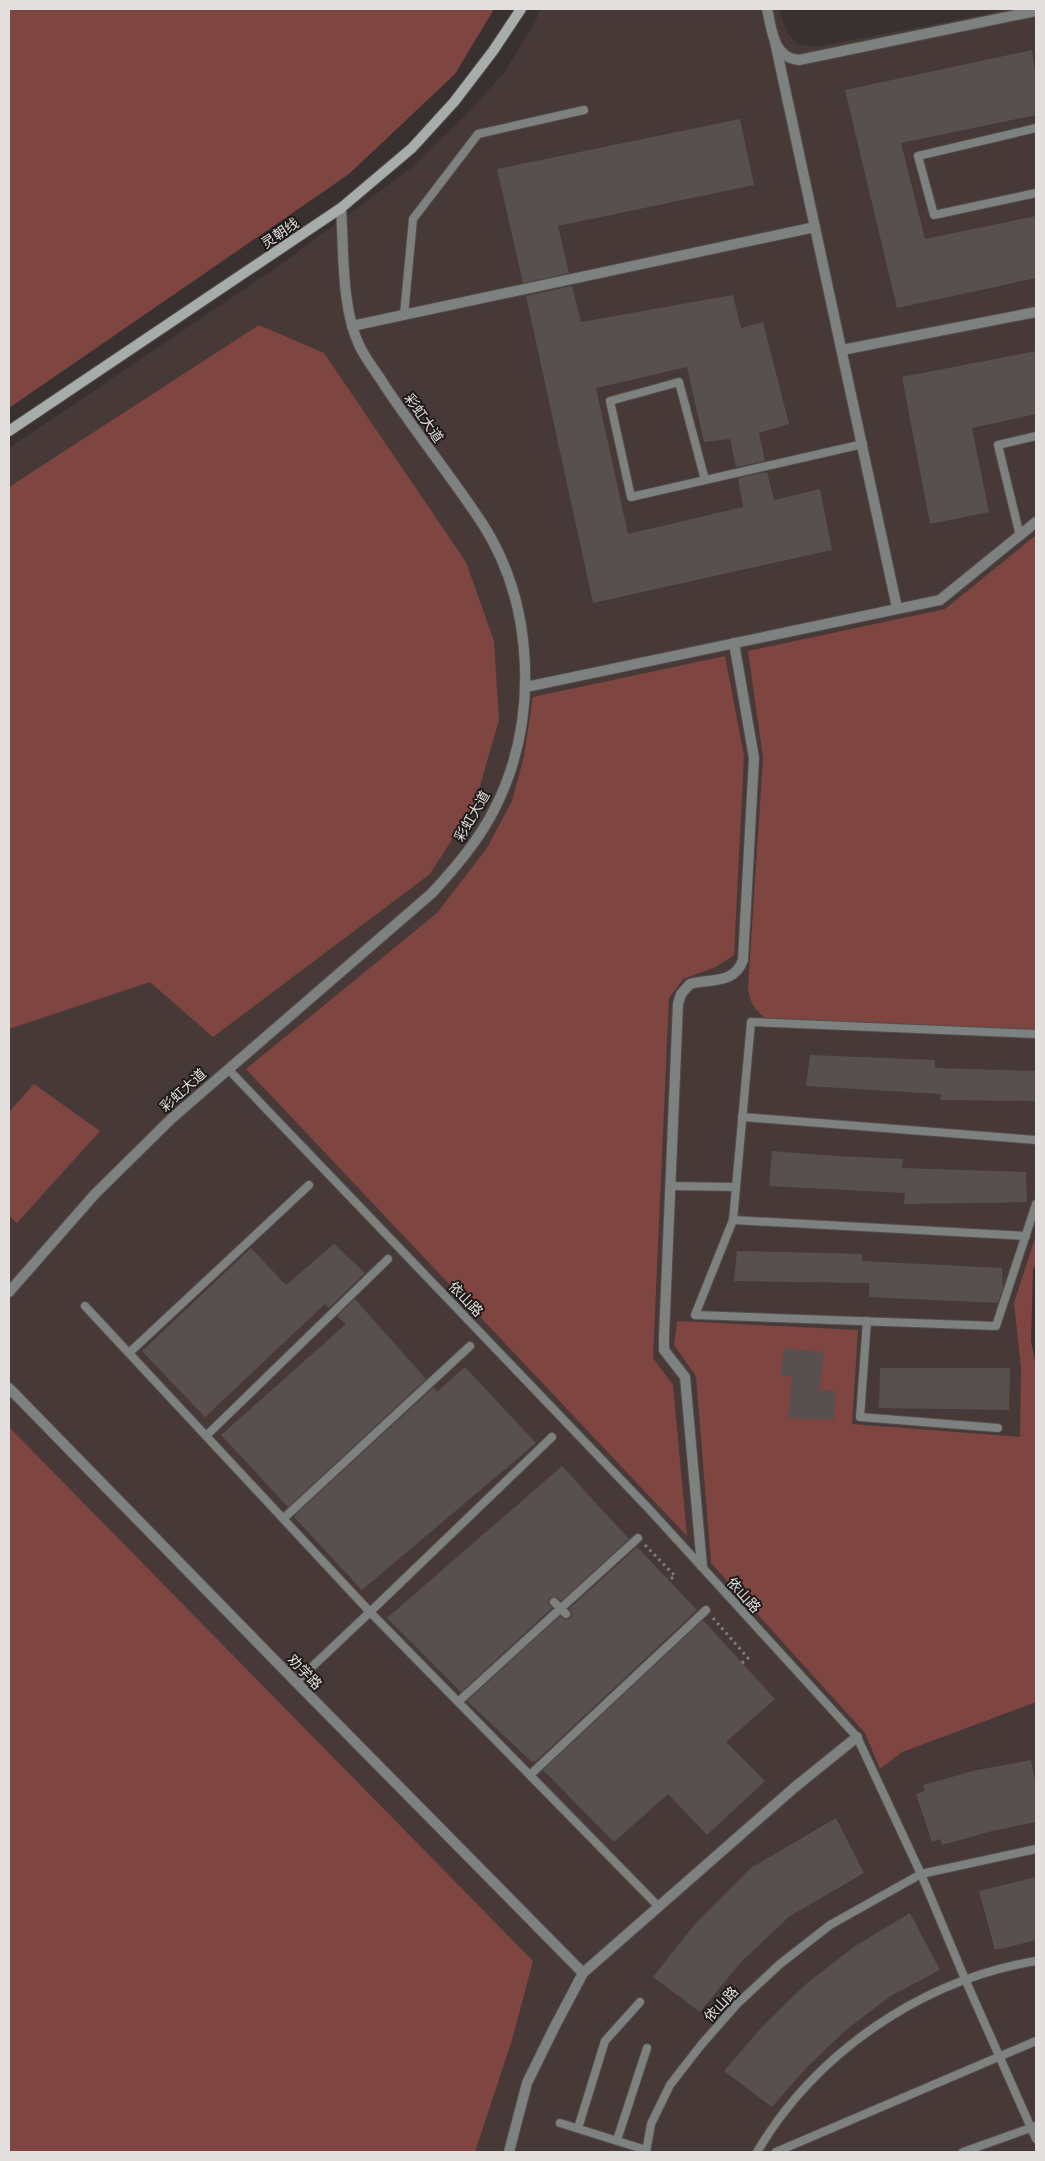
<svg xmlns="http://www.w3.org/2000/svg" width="1045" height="2161" viewBox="0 0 1045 2161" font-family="Signika,'Noto Sans SC',sans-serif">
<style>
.built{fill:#473937}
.green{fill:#7f4540}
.building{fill:#58504f}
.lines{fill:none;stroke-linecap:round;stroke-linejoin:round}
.lane-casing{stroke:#544d4c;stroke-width:10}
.street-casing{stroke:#544d4c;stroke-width:12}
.secondary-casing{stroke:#544d4c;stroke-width:12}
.path{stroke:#847e7e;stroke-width:3;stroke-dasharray:2.5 4;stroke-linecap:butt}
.lane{stroke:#7d817f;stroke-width:8}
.street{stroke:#7d817f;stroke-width:10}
.secondary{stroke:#a7adab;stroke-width:10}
.labels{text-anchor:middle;stroke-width:4;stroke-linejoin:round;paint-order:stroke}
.street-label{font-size:14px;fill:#e4dfdf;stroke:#1d1a19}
</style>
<rect width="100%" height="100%" fill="#383130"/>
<polygon class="built" points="540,9 779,9 787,33 797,44 815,47 983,15 1003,9 1036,9 1036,1264 1033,1269 1031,1341 1036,1367 1036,2152 9,2152 9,448 283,263 411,168 467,114 504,73 536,20"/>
<g class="green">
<polygon points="9,9 494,9 455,74 349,174 9,408"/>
<polygon points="259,325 324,353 466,562 494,641 499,720 475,803 430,874 213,1037 150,982 9,1029 9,487"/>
<path d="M1036,535V1034L771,1022C757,1012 751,1007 748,989L763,758L748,651L945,609Z"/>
<polygon points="725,656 744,756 734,955 716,967 683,979 669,998 653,1358 673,1385 687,1536 246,1069 437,913 487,848 512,801 524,756 533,697"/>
<polygon points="34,1084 100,1131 17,1223 9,1216 9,1112"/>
<polygon points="1036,1235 1036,1264 1033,1269 1031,1341 1036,1367 1036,1702 902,1752 880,1769 865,1733 711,1563 696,1376 674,1345 677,1321 858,1330 852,1424 1020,1437 1021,1368 1014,1303"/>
<polygon points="9,1427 533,1961 512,2040 475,2152 9,2152"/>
</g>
<g class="building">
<polygon points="1032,50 1036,79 1036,115 901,143 925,239 1036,216 1036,278 897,308 845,90"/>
<polygon points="740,119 754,185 558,226 569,273 523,283 497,169"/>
<polygon points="572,286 581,322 733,295 741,328 763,322 789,424 759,433 765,461 736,467 730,439 704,442 687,367 596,388 628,534 743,507 738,478 767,472 774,500 820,489 832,550 593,603 526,296"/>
<polygon points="1036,351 1036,414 972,428 989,512 930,524 902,377"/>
<polygon points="810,1055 935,1060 935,1068 1036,1071 1036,1101 940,1100 941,1094 806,1086"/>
<polygon points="772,1151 835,1156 903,1159 902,1168 1026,1172 1027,1202 904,1204 905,1193 769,1186"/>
<polygon points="334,1244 365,1273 329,1308 325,1304 205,1417 142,1351 251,1248 286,1285"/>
<polygon points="737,1251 862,1254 862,1261 1002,1268 1003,1288 998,1303 869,1297 869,1283 734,1281"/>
<polygon points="355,1299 426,1379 288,1507 221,1435 346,1324 337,1316"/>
<polygon points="784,1348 824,1352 819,1390 836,1391 834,1420 788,1418 792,1377 781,1376"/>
<polygon points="465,1367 536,1443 362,1590 295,1518 295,1515 434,1387 437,1392"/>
<polygon points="880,1368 1010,1368 1009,1410 879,1408"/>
<polygon points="562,1466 629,1539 561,1601 556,1597 550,1598 548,1603 552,1608 461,1692 387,1618"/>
<polygon points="637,1547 697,1610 535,1762 534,1760 532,1762 467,1701 560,1616 565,1620 570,1618 572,1613 569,1609"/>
<polygon points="703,1620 775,1699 726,1742 765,1781 707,1835 668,1794 614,1842 543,1770"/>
<polygon points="1031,1760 1036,1786 1036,1822 992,1831 942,1845 940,1839 932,1842 916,1794 925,1791 923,1785 977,1770"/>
<polygon points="836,1818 864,1873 790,1916 741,1962 700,2012 653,1977 695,1924 751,1868"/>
<polygon points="1036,1877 1036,1940 995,1950 979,1891"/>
<polygon points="910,1913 940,1970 889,1997 846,2030 807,2067 772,2107 724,2071 761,2028 806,1984 855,1946"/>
</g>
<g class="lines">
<g class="lane-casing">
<g id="lane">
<polyline points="1036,128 918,156 934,215 1036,193"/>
<polyline points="404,315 413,219 478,134 584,110"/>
<polyline points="705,480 679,382 610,401 631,497 863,444"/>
<polyline points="1020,536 998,445 1036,436"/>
<polyline points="1036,1034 751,1022 733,1220 695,1315 996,1326 1036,1204"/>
<polyline points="228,1069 649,1509 857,1737 921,1874 965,1979 1036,2139"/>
<polyline points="742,1117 1036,1140"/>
<polyline points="671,1186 736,1187"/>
<polyline points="733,1220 1026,1236"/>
<polyline points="85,1306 370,1612 552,1437"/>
<polyline points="867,1321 860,1417 998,1428"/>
<polyline points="130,1352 309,1185"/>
<polyline points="207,1435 388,1259"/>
<polyline points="284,1518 470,1346"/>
<polyline points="554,1602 566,1614"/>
<polyline points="296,1682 370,1612 659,1907"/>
<polyline points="459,1701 638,1538"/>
<polyline points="531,1774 706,1610"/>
<polyline points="560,2123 646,2150"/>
<polyline points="578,2128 605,2041 640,2002"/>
<polyline points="617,2140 647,2048"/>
<polyline points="646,2152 651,2124 670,2085 701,2045 737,2004 780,1964 830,1925 921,1874 1036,1849"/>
<path d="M757,2152C816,2052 922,1980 1036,1961"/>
<polyline points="776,2152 1036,2041"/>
<polyline points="963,2152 1036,2126"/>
</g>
</g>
<g class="street-casing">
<g id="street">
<path d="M767,9C772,30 773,58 799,60L1036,11"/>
<polyline points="775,42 897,608"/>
<polyline points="352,326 815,227"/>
<polyline points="842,350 1036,312"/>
<polyline points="526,687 940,600 1036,522"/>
<path d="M9,1292L95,1194L171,1119L432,893C456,867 479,840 495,808C539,721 535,605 482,523C451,476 416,433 385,386C377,373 367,361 360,347C341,309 344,251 341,208"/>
<polyline points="9,1388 296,1682 583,1973"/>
<path d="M702,1566L685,1377L664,1350V1337L678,1004L681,994L690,984C710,978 734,985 743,960L754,758L734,643"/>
<polyline points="509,2152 527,2083 554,2028 583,1973 795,1787 857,1737"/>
</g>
</g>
<g class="secondary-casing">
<polyline id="secondary" points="9,431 341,208 412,148 454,102 493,51 521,9"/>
</g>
<g class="path">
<polyline points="645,1545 675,1576 669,1580"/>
<polyline points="713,1618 748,1658 742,1663"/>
</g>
<use href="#lane" class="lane"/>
<use href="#street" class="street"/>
<use href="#secondary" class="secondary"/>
</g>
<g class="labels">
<g class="street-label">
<text transform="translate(280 233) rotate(-34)" y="5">灵朝线</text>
<text transform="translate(424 418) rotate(55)" y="5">彩虹大道</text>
<text transform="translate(472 816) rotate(-60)" y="5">彩虹大道</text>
<text transform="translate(183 1090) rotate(-42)" y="5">彩虹大道</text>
<text transform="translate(466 1299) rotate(46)" y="5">依山路</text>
<text transform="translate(744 1595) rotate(48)" y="5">依山路</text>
<text transform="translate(305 1672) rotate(46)" y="5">劝学路</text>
<text transform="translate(721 2004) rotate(-47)" y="5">依山路</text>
</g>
</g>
<rect width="1045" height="2161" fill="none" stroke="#e4dfdf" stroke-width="20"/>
</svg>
